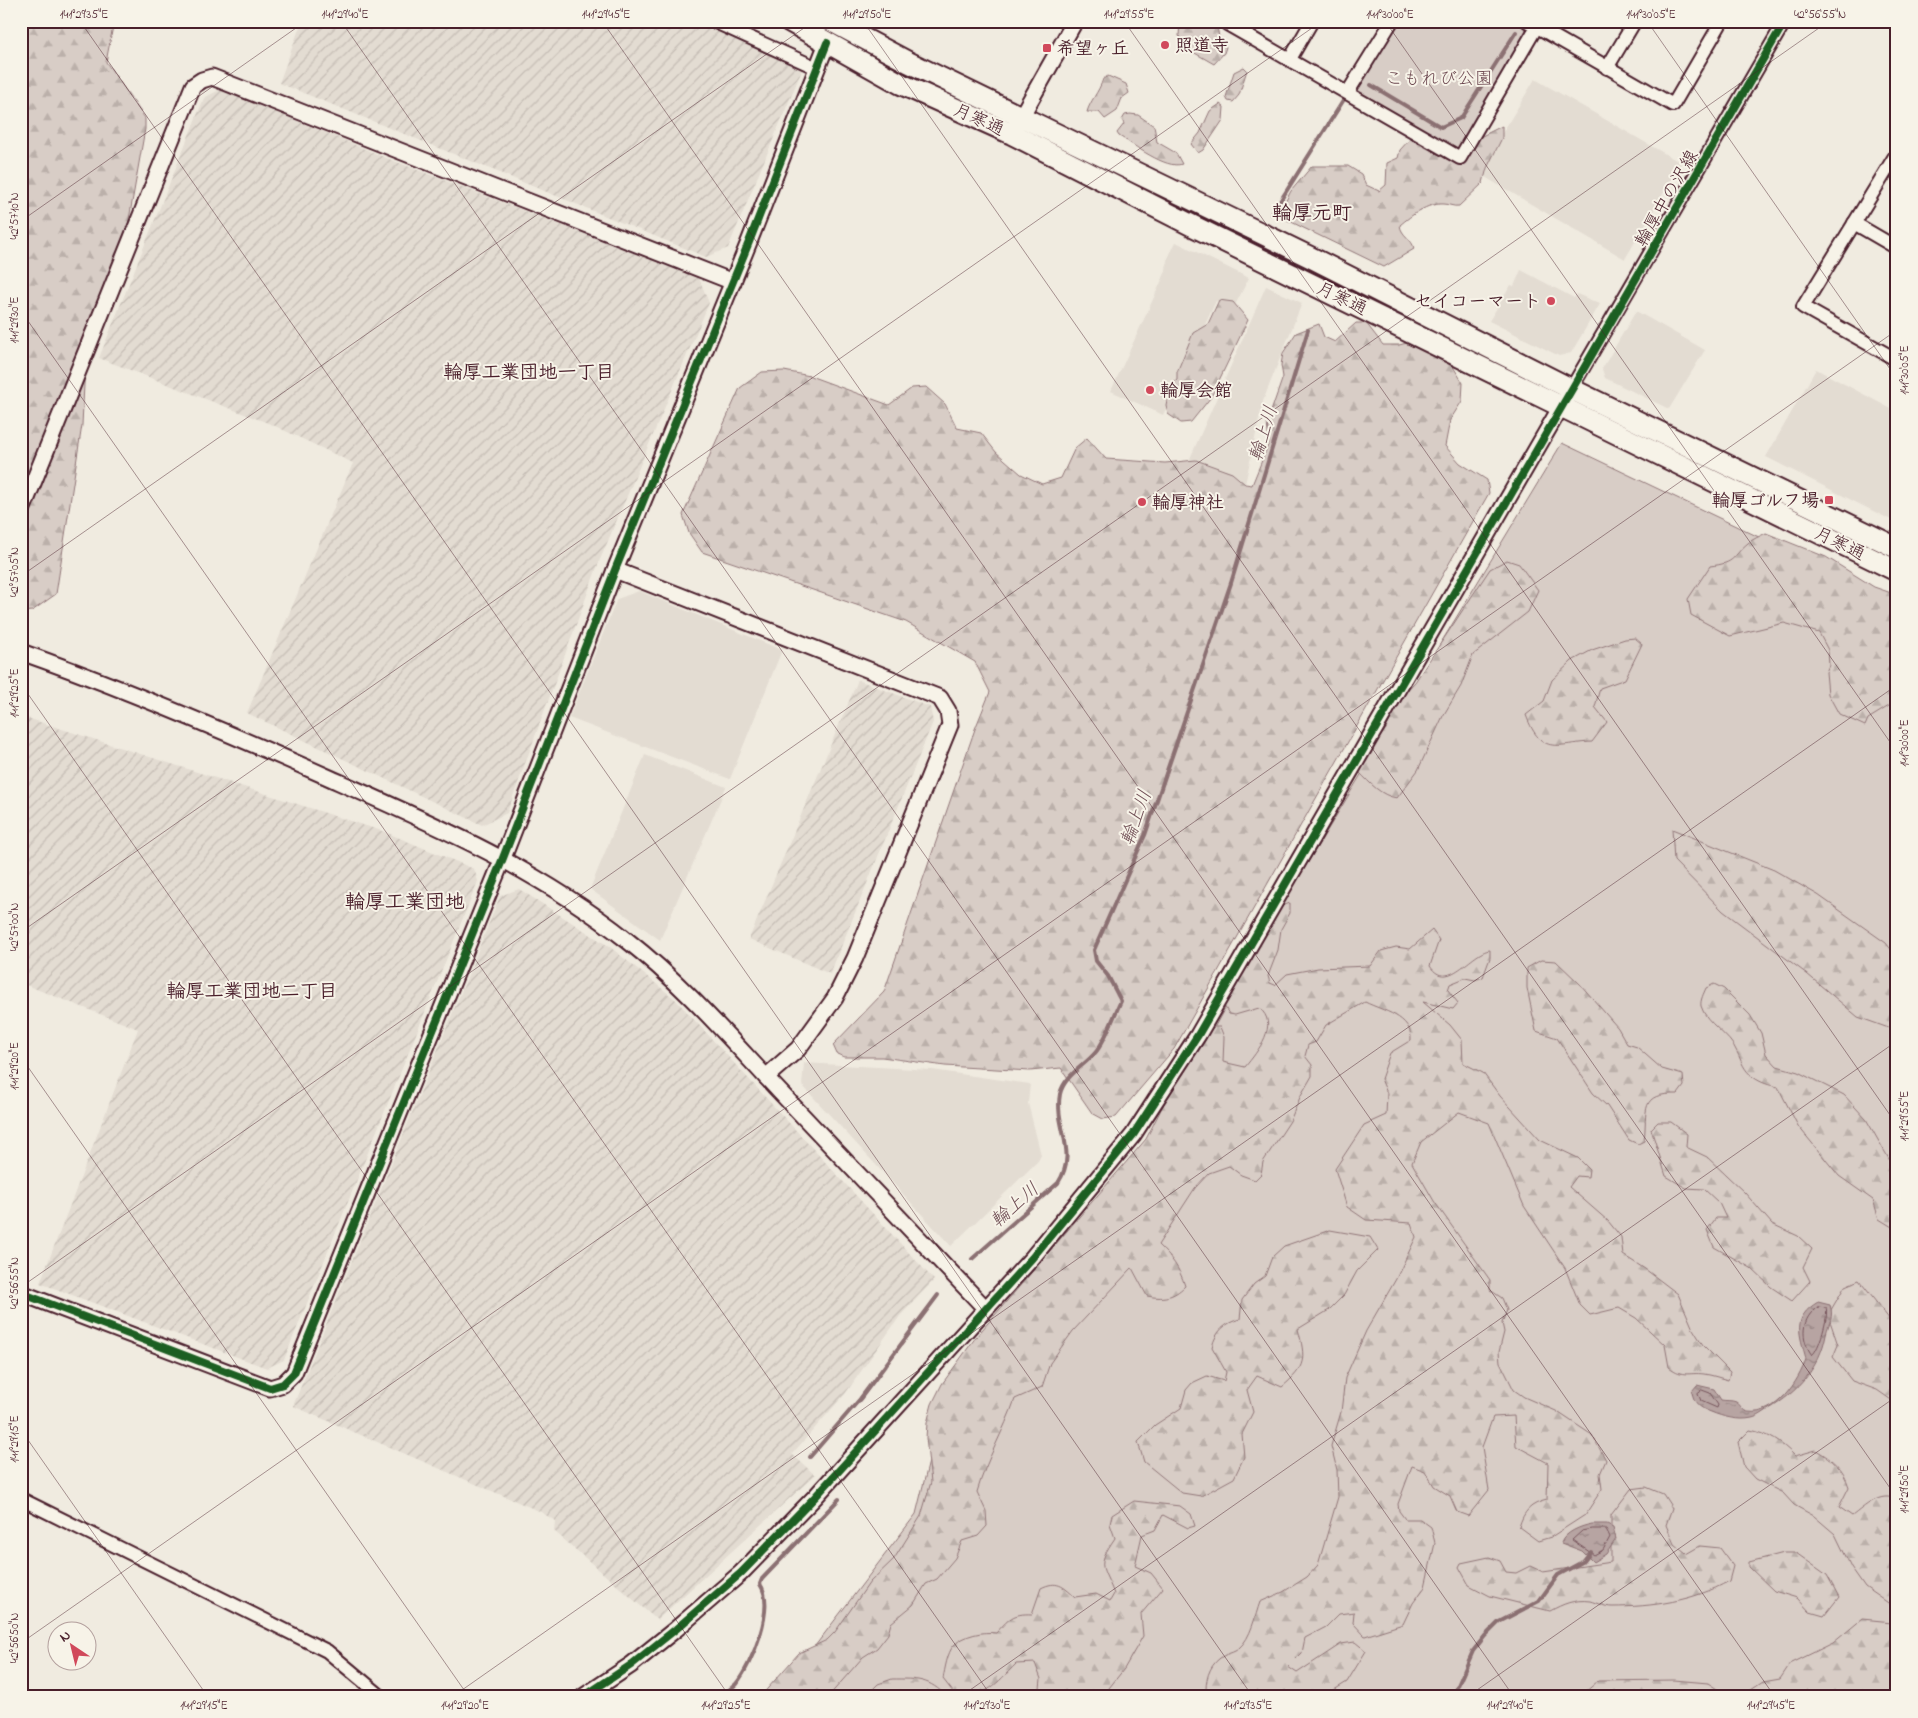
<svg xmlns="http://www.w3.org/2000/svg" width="1918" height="1718" viewBox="0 0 1918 1718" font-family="'Indie Flower','Klee One',sans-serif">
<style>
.built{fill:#e3dcd2}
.industrial{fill:url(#industrial-furrows)}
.green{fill:#d8cdc6;stroke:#917678}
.forest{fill:url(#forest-firs);stroke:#917678}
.water{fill:url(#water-ripples);stroke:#8b6f72}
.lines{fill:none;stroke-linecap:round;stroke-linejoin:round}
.shore{stroke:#76545b;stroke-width:1}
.stream{stroke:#8b6f72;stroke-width:4}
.minor-casing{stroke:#4a1f2b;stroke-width:16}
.tertiary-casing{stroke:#4a1f2b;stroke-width:19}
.trunk-casing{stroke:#4a1f2b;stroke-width:24}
.minor{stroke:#f7f3e8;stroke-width:12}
.tertiary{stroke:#f7f3e8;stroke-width:15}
.trunk{stroke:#f7f3e8;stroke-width:20}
.cycleway-casing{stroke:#f7f3e8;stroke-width:11}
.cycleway{stroke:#1b5e20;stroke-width:8}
.ticks{fill:none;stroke:#4a1f2b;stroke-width:1;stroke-opacity:0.45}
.poi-dot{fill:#d1495b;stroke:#f7f3e8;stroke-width:2}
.labels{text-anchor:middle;stroke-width:4;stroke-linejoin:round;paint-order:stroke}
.poi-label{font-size:18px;font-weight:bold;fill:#4a1f2b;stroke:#f7f3e8;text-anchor:start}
.park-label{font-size:18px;fill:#6e4a52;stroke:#f7f3e8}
.street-label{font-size:18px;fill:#4a1f2b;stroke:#f7f3e8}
.neighbourhood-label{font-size:19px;font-weight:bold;fill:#4a1f2b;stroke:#f7f3e8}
.water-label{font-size:19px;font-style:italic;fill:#704e55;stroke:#f7f3e8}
.quarter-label{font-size:20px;font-weight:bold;fill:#4a1f2b;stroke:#f7f3e8}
.neatline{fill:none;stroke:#4a1f2b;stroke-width:2}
.ticks-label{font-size:12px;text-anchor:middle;fill:#4a1f2b}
</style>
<defs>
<pattern id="industrial-furrows" width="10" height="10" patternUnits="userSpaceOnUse" patternTransform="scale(1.25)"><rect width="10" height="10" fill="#e3dcd2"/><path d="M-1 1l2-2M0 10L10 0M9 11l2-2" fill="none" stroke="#c4bcb4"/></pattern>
<pattern id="forest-firs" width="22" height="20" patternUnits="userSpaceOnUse" patternTransform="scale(1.25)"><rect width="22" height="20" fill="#d8cdc6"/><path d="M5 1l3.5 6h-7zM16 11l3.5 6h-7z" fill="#bbb0aa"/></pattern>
<pattern id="water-ripples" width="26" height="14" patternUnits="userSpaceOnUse" patternTransform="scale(1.25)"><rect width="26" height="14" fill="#b7a4a2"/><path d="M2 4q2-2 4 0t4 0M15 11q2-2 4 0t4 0" fill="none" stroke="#978584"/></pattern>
</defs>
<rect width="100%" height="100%" fill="#f0ebe0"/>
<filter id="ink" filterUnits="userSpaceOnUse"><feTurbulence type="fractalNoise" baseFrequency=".02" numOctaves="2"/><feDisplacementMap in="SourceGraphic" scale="10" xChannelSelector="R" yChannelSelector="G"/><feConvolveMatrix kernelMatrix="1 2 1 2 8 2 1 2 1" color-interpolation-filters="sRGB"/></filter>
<g filter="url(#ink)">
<g class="built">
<polygon points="1535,79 1681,163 1625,259 1478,173"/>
<polygon points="1176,242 1249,278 1233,309 1216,301 1163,415 1111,391 1166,271 1167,260"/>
<polygon points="1521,270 1574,298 1577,294 1600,304 1571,353 1559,356 1489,321 1511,285 1514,286"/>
<polygon points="1266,286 1302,303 1263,401 1244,489 1188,463"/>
<polygon points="1636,311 1705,350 1669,409 1605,378 1602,369"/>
<polygon points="1816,369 1897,412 1897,510 1891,520 1766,457"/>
<polygon points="639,591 782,650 730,779 569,718 617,599"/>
<polygon points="645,755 726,787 660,940 590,889"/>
<polygon points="804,1063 932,1070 1030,1084 1028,1103 1041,1155 1038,1161 951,1246 802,1085"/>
</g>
<g class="industrial">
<polygon points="302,21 701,21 802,70 728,248 706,257 279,83"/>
<polygon points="221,89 384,157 699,278 709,303 599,562 507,813 482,825 247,713 353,463 273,425 99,358 204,98"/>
<polygon points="858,680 930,707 933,722 830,974 749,939"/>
<polygon points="21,716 385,832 474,869 478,881 284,1360 267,1368 40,1283 138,1029 21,983"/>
<polygon points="519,889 610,947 675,999 934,1280 900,1316 845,1394 792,1454 815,1475 657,1620 554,1531 555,1521 541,1512 293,1406 500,896"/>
</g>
<g class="green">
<polygon points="1392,21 1527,21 1537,27 1460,158 1348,92"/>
<polygon points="1562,443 1897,603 1897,1697 776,1697 916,1514 948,1384 1150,1145 1273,920"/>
</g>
<g class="forest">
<polygon points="21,21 114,21 106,62 145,118 145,129 119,276 87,324 82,425 56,594 32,611 21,612"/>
<polygon points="1180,21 1216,21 1219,37 1226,47 1224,53 1214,64 1193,52 1179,36"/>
<polygon points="1244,67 1247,70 1239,95 1233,102 1228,101 1226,97 1234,72"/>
<path d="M1108,76L1126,84L1129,93L1122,98L1117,111L1105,119L1099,112H1087C1090,101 1099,92 1103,79Z"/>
<polygon points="1220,104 1224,107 1223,120 1203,150 1198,153 1191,144 1200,133 1210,111"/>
<path d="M1130,114L1138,115L1154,126L1157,142L1176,153L1182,164C1166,170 1133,144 1119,136L1117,133L1124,124L1122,120L1125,115Z"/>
<path d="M1502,126V138L1487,168L1483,183L1459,206C1453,207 1449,204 1443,204C1427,203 1412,215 1400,225C1401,236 1413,239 1414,249L1384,267L1281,217L1280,212L1291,191L1312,166H1348L1361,174L1366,185L1379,191L1386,185L1387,163L1398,158L1400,150L1410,139L1447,159L1458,161L1480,137Z"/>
<polygon points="1219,300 1233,302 1248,320 1211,397 1191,422 1181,423 1168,414 1166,406 1170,386 1177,380 1177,372 1187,348 1193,333 1208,324"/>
<polygon points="1356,323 1366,323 1383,345 1399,345 1411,342 1452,365 1463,383 1462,401 1450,420 1445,446 1460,463 1487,480 1489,493 1174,1049 1116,1117 1103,1119 1092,1113 1061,1068 1030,1071 945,1066 882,1057 844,1057 837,1054 833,1045 884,992 975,729 990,692 975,662 906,622 702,552 689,533 683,515 740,388 762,372 784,371 810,376 889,405 912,388 926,387 945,404 957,428 981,433 996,452 1021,474 1042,484 1061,478 1075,448 1087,438 1106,459 1165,463 1196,460 1232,473 1245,484 1252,485 1269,443 1267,423 1283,377 1281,365 1283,353 1296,333 1319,324 1324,337 1335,342"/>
<path d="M1766,533L1826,557L1874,587L1897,595V701L1868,719L1865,726L1839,714L1828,694L1826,672L1829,665L1828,650L1819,633L1784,623L1730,636L1691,615L1688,599L1710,566C1737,563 1731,557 1748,543C1753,539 1760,536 1766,533Z"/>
<path d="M1507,560L1519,564L1538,590L1528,612L1473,655L1461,686L1443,716L1418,770L1397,798C1381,796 1370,783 1359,772L1360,763L1386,729L1399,699L1415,682L1490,569Z"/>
<path d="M1635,638L1642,644L1625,679L1600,688L1595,707L1607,722L1592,742C1558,743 1542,758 1526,715L1544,701L1552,680L1572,661L1592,650L1625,639Z"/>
<polygon points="1672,829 1774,870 1818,895 1886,943 1897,957 1897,1031 1858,1017 1807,974 1723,911 1674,861"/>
<path d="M1290,903V913L1281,929L1278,950L1268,976L1270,983L1275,985L1287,974L1318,968L1370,966L1381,951L1396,947L1410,949L1432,930L1439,940L1430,966C1448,993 1471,952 1490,950V958L1483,977L1475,980L1465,978L1450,984L1448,990L1458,1003L1453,1009L1423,1002L1450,1025L1462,1040L1463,1063L1483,1073L1500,1096L1540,1140L1578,1158L1589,1169L1588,1177L1577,1176L1569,1187L1608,1221L1621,1237L1623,1255L1645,1269L1678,1294L1693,1329L1703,1345L1730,1372L1728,1380C1720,1378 1712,1375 1704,1374C1688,1372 1684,1378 1669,1367L1665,1345L1636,1318L1619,1308L1590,1315L1580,1305L1565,1268L1524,1206L1489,1123L1459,1112L1421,1142L1412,1163L1434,1201L1490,1280V1290L1502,1298L1507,1310L1502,1323L1504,1332L1499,1352L1500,1362L1514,1390L1524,1397L1556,1411L1592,1435L1606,1460L1600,1474L1602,1489L1585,1515L1551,1537L1538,1541L1519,1527C1524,1511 1530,1504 1547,1500L1548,1463L1516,1446L1514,1416L1493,1417L1482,1447L1489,1490L1468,1516L1457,1512L1450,1496L1434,1486L1425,1471L1412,1466L1398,1504L1399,1511L1405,1519H1420L1431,1527L1435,1543L1425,1587L1413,1603L1403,1624L1365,1636L1353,1623L1354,1612L1339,1614L1326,1627L1305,1638L1302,1653L1288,1667L1297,1673L1341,1644L1355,1642L1366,1651L1347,1682L1334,1690V1697H1215L1206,1690C1206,1676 1211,1662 1225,1655C1229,1653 1236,1652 1239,1648C1251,1638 1255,1616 1260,1602L1283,1592L1307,1577L1318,1565L1338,1497L1337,1470L1331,1446L1341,1412L1345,1378L1366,1331L1396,1279L1416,1237L1411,1223L1366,1220L1347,1207L1335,1169L1364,1125L1386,1115L1387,1093L1381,1079L1390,1053L1411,1040C1412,1016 1383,1011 1365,1002L1326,1025L1316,1042L1308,1045L1305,1056L1312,1065V1076L1301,1095L1290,1121L1263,1162L1261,1174L1255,1180L1241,1175L1229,1166L1209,1173L1195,1188L1158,1245C1172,1258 1179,1267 1185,1286C1173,1298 1163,1299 1147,1296L1132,1268L1073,1331L1050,1363L1042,1387L1015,1399C1004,1431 986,1460 977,1492L986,1511L987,1526L978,1536L962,1541L955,1558L937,1579L926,1584L913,1605L891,1623L888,1634L877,1648L863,1657L828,1697H760L799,1653L827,1640L835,1632L870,1582L894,1559L921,1516L931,1482L926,1438L927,1423L932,1404L942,1384L976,1337L1146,1139L1182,1068L1208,1027H1220L1224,1037L1223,1062L1245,1067C1258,1051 1280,1024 1259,1008L1235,1015L1229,1014L1223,1004L1277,908Z"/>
<path d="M1541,960L1556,961L1580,984L1618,1028L1627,1044L1637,1047L1662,1069L1683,1075L1684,1086L1678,1094C1638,1093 1648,1110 1644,1141L1638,1144L1629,1140L1607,1106L1593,1093L1557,1038L1536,1031L1527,988V968Z"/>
<path d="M1714,984L1724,989L1750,1015L1761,1033L1766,1054L1777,1066L1798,1072L1844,1095L1866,1119L1893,1166L1897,1165V1230L1879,1219L1873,1200L1839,1176L1798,1126L1778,1087C1769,1085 1761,1083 1753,1077C1743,1069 1742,1062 1737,1052C1730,1034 1706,1024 1701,1006C1700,1000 1704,993 1706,988Z"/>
<polygon points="1658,1122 1671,1122 1687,1134 1686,1147 1707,1157 1745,1193 1772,1224 1798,1236 1812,1249 1803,1267 1810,1281 1792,1301 1771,1287 1751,1268 1714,1247 1707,1230 1716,1218 1726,1218 1719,1203 1704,1189 1686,1188 1666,1176 1651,1129"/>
<path d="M1330,1230L1370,1237L1378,1250L1357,1271L1344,1295L1329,1310L1298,1329C1306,1359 1306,1367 1282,1387L1257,1376L1247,1390L1253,1412L1242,1434L1244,1457L1234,1478L1201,1496L1182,1493L1144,1462L1138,1442L1155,1425L1181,1408L1186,1390L1192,1383L1207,1376L1224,1381L1226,1372L1212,1347C1216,1331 1225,1323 1240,1319L1242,1300L1254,1284L1265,1276L1272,1257L1284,1246Z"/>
<polygon points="1859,1280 1890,1320 1897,1323 1897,1404 1877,1390 1852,1381 1833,1357 1838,1345 1828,1315 1845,1286"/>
<path d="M1750,1430C1769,1434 1781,1442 1795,1456L1816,1450C1833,1460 1843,1468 1849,1487L1839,1507L1852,1516C1864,1507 1881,1490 1897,1500V1609L1865,1587L1851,1567L1835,1534L1814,1516L1794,1505L1783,1493L1755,1479L1744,1467L1738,1442Z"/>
<path d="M1646,1487L1663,1494L1672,1508L1666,1525L1674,1544L1686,1554L1700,1546L1720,1548L1733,1566L1729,1581C1694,1601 1652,1607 1612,1607C1605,1607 1597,1603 1590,1601C1574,1599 1563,1604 1550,1611L1490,1596L1469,1585L1459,1567L1461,1563L1489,1557L1500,1561L1506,1572L1516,1573L1530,1566L1543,1572L1611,1562V1515L1631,1489Z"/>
<path d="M1134,1501L1180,1506L1191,1514L1195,1526L1188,1528L1163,1515L1155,1530L1142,1535L1135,1566L1151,1573L1163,1588L1141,1614L1143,1636L1124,1669L1102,1697H1039L1041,1679L1035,1663L1016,1664C996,1684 987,1697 957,1697L943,1679C945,1669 947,1653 954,1645C964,1635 983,1631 996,1633C1009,1619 1012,1613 1032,1614L1041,1588C1057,1580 1063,1586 1075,1597L1096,1594L1110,1601L1114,1594C1103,1565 1095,1567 1115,1538L1110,1524L1112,1515Z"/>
<polygon points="1784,1553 1796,1553 1827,1575 1839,1597 1824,1616 1810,1612 1797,1598 1774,1591 1749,1567 1749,1562"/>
<polygon points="1862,1619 1892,1622 1897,1625 1897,1697 1733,1697 1748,1692 1763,1682 1780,1679 1790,1664 1833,1643"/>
<path d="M892,1679C917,1679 929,1678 947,1697H865L878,1684Z"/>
<polygon points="1674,1680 1708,1683 1729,1697 1579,1697 1598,1681"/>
</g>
<g class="water">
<path d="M1818,1302L1830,1305C1834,1317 1829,1322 1826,1334C1820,1367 1798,1392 1769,1409C1764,1412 1758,1417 1752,1418C1739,1421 1723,1417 1711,1412C1700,1408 1693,1403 1692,1391L1697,1385L1714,1389L1721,1400C1726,1401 1732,1400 1736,1402C1741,1405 1742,1411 1748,1412C1776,1416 1799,1381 1806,1359C1800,1334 1791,1318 1818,1302Z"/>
<path d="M1592,1524H1607L1613,1527L1616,1539L1606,1554L1593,1562L1582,1551L1561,1543C1565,1532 1581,1526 1592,1524Z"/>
</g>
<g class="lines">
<g class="shore">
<path d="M1818,1307L1826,1308C1829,1316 1819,1350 1812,1355C1800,1339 1801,1318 1818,1307Z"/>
<polygon points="1702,1390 1710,1393 1718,1405 1717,1408 1701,1401 1698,1393"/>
<polygon points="1593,1529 1606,1529 1610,1537 1603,1550 1594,1555 1572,1540 1582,1531"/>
</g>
<g class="stream">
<polyline points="1371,85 1441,127 1461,118 1516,32"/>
<polyline points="1272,214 1343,101"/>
<path d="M972,1259L1058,1183C1079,1151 1054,1128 1060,1094C1064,1076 1084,1066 1095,1053C1105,1042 1114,1015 1121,1001L1108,976L1096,961L1094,950L1145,835L1231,583L1308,330"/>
<polyline points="810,1457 860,1399 938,1295"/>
<path d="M720,1697C725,1693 731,1689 736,1684C752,1664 776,1607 760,1584L762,1579L839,1499"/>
<polyline points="1453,1697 1473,1651 1485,1636 1499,1622 1539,1601 1558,1575 1584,1561 1591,1552"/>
</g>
<g class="minor-casing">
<g id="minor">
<polyline points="713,21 817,68"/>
<polyline points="1228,21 1227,24 1460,158 1540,21"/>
<polyline points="1527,21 1673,105 1722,21"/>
<polyline points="1290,59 1312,21"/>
<polyline points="1607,68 1635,21"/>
<polyline points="1348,92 1392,21"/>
<polyline points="1897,153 1803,307 1897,360"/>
<polyline points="1854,223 1897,248"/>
<polyline points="1571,389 1785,21"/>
<polyline points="21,1499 327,1651 382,1697"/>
</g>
</g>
<g class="tertiary-casing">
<g id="tertiary">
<polyline points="1017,124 1075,21"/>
<polyline points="21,513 193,86 202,80 212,77 733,282"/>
<polyline points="615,570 940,698 948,711 950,725 855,958 835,998 798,1049 766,1077"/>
<path d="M21,652C126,689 229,733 330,778C434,824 538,869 628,941C684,985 731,1040 780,1092C849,1164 917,1236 985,1308"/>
<polyline points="21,1293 270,1388 283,1384 294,1373 503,858 615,570 749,242 827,43"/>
<polyline points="583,1697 631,1665 676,1629 741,1573 815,1497 1032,1258 1133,1135 1198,1035 1566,398"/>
</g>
</g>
<g class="trunk-casing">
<g id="trunk">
<polyline points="789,21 901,84 1012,134 1191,225 1897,571"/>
<polyline points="831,21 908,62 1310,257 1571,389 1897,548"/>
</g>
</g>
<use href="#minor" class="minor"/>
<use href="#tertiary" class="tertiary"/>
<use href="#trunk" class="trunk"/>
<g class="cycleway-casing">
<g id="cycleway">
<polyline points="21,1293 270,1388 283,1384 294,1373 503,858 615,570 749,242 827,43"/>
<polyline points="583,1697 631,1665 676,1629 741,1573 815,1497 1032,1258 1133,1135 1198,1035 1785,21"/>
</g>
</g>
<use href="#cycleway" class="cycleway"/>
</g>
</g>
<path class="ticks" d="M80,21L1253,1697M341,21L1514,1697M602,21L1775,1697M863,21L1897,1498M1124,21L1897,1125M1385,21L1897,752M1647,21L1897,379M21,221L306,21M21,311L992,1697M21,576L814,21M21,684L730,1697M21,932L1322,21M21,1057L469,1697M21,1287L1829,21M21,1430L208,1697M21,1643L1897,330M452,1697L1897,685M960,1697L1897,1041M1467,1697L1897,1396"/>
<g class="poi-dot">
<circle cx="1165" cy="45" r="5"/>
<rect x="1042" y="43" width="10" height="10" rx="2.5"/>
<circle cx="1551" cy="301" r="5"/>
<circle cx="1150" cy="390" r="5"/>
<rect x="1824" y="495" width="10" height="10" rx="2.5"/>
<circle cx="1142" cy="502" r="5"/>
</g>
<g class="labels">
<g class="poi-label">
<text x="1175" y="51">照道寺</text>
<text x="1057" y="54">希望ヶ丘</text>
<text x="1541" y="307" text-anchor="end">セイコーマート</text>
<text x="1160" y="396">輪厚会館</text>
<text x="1819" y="506" text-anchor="end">輪厚ゴルフ場</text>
<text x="1152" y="508">輪厚神社</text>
</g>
<g class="park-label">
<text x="1439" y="84">こもれび公園</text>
</g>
<g class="street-label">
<text transform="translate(979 119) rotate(24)" y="6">月寒通</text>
<text transform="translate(1666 198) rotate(-60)" y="6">輪厚中の沢線</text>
<text transform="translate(1342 298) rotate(26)" y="6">月寒通</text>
<text transform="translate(1840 543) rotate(26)" y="6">月寒通</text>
</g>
<g class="neighbourhood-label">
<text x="529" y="378">輪厚工業団地一丁目</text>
<text x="252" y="997">輪厚工業団地二丁目</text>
</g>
<g class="water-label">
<text transform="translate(1262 433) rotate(-73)" y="7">輪上川</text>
<text transform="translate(1135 817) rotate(-70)" y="7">輪上川</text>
<text transform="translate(1014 1204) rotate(-41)" y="7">輪上川</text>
</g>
<g class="quarter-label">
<text x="1312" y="219">輪厚元町</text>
<text x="405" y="908">輪厚工業団地</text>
</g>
</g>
<rect width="1918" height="1718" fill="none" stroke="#f7f3e8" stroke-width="55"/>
<g transform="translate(72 1646) rotate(325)"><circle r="24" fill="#f7f3e8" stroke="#b29e9c"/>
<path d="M0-4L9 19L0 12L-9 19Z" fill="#d1495b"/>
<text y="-8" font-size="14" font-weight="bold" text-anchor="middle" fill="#4a1f2b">N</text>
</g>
<rect x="28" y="28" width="1862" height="1662" class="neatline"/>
<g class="ticks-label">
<text x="84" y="18">141°29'35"E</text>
<text x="345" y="18">141°29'40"E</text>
<text x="606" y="18">141°29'45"E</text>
<text x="867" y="18">141°29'50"E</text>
<text x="1129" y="18">141°29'55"E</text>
<text x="1390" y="18">141°30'00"E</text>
<text x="1651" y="18">141°30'05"E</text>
<text x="1820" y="18">42°56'55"N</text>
<text transform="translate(14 216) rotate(-90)" y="4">42°57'10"N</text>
<text transform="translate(14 320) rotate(-90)" y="4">141°29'30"E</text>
<text transform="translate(1904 370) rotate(-90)" y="4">141°30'05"E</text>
<text transform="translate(14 572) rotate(-90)" y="4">42°57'05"N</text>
<text transform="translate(14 693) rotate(-90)" y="4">141°29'25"E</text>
<text transform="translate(1904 743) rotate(-90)" y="4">141°30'00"E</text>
<text transform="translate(14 927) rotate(-90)" y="4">42°57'00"N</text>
<text transform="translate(14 1066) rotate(-90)" y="4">141°29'20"E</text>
<text transform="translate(1904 1116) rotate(-90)" y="4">141°29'55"E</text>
<text transform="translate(14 1283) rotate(-90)" y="4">42°56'55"N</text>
<text transform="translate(14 1439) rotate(-90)" y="4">141°29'15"E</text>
<text transform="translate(1904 1489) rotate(-90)" y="4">141°29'50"E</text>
<text transform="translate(14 1638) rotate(-90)" y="4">42°56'50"N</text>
<text x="204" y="1709">141°29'15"E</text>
<text x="465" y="1709">141°29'20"E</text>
<text x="726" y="1709">141°29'25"E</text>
<text x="987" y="1709">141°29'30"E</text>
<text x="1248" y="1709">141°29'35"E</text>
<text x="1510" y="1709">141°29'40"E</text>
<text x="1771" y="1709">141°29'45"E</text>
</g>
</svg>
